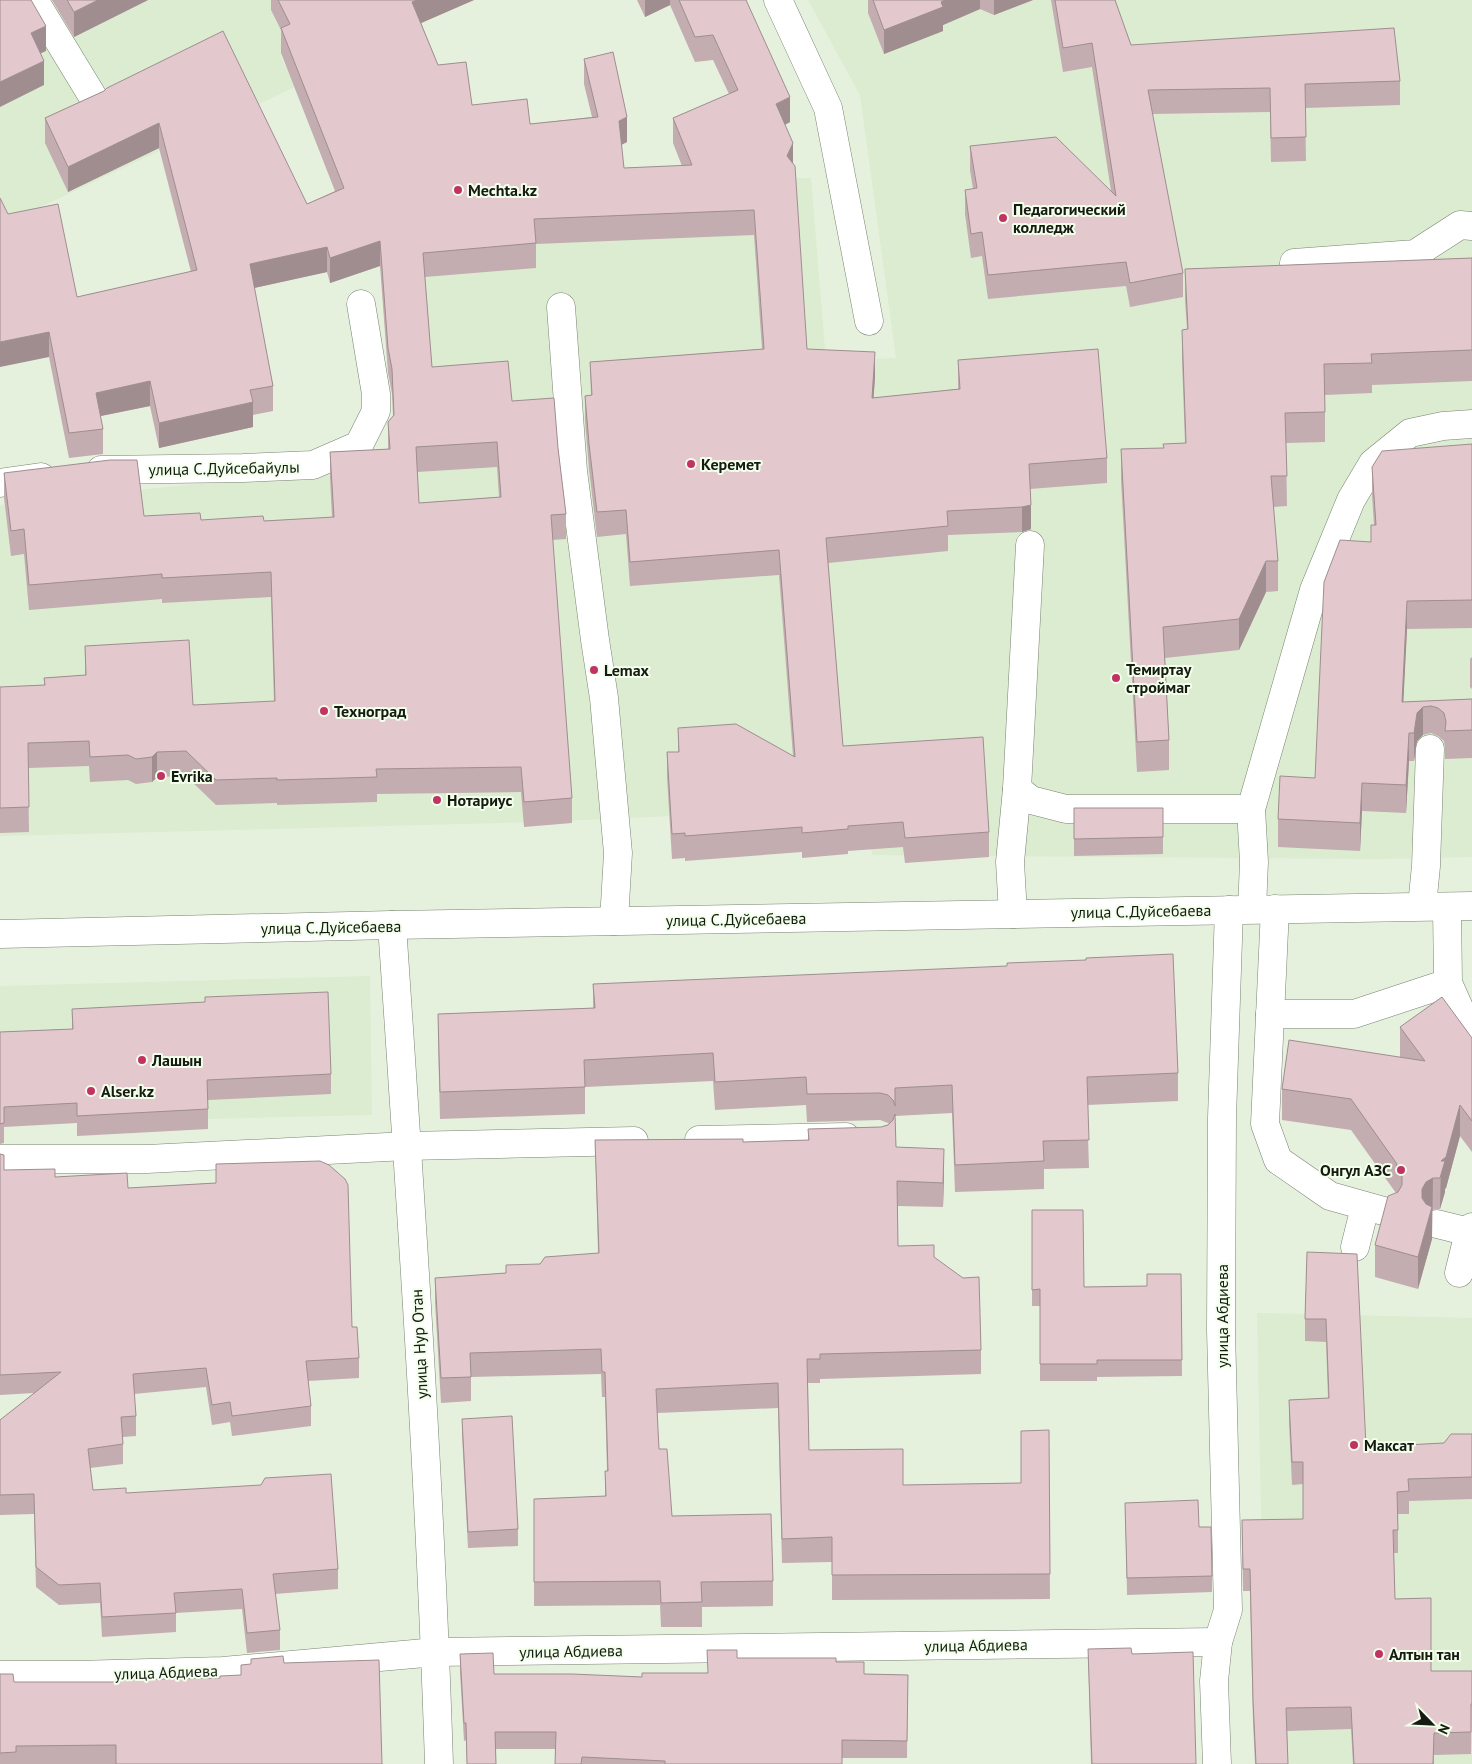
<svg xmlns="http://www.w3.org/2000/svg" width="1472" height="1764" viewBox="0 0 1472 1764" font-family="'PT Sans',sans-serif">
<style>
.built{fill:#dbecd0}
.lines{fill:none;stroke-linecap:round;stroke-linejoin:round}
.minor-casing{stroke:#788371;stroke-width:29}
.major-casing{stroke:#788371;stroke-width:29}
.minor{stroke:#fff;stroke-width:28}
.major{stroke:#fff;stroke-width:28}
.wall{fill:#c3adb1;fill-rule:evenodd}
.shaded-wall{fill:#9f8d90}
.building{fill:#e3c9ce;stroke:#9f8d90;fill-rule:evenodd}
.poi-dot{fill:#c13364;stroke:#f2ffea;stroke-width:2}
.labels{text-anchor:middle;stroke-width:4;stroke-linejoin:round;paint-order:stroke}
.poi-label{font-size:16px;font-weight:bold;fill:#161a13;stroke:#f2ffea;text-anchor:start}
.street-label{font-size:16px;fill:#161a13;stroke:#f2ffea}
</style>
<rect width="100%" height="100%" fill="#e5f1dd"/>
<g class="built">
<polygon points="0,0 389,0 280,55 295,87 0,226"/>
<polygon points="808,0 1472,0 1472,857 1375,859 872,855 868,807 541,822 0,836 0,505 387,463 408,439 397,227 547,181 811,178 826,361 896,358 860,95"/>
<polygon points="370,976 372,1115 0,1124 0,986"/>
<polygon points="1257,1313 1472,1318 1472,1764 1266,1764"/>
</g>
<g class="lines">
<g class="minor-casing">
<g id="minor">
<polyline points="34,0 96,102"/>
<polyline points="778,0 828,108 869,321"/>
<polyline points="1294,263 1415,254 1460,225 1472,226"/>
<polyline points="561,307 573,471 595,640 604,698 618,853 614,921"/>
<polyline points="101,470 243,468 313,465 359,445 376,411 376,394 361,304"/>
<polyline points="0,483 41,477"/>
<polyline points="1017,789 1031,800 1066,809 1251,809"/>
<polyline points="1422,906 1426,866 1430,749"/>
<polyline points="1447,907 1448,983 1464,1019 1472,1033"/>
<polyline points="1252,909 1254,862 1251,809 1314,590 1351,500 1373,463 1410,433 1443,426 1472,424"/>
<polyline points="1275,909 1265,1124 1278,1160 1330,1196 1387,1212"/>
<polyline points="1013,914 1010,862 1017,789 1030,545"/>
<path d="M392,925C411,1204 430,1484 439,1764"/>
<polyline points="1270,1014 1354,1014 1448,983"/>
<polyline points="699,1140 846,1137"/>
<polyline points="0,1159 147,1159 407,1146 634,1141"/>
<polyline points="1437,1224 1469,1232"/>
<polyline points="1355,1247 1365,1207"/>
<polyline points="1459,1273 1469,1232 1472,1227"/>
<polyline points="0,1675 76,1675 223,1671 436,1652 1218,1642"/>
<polyline points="1217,1764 1214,1681 1218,1642 1228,1610 1221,1330 1222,1118 1229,910"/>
</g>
</g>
<g class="major-casing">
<polyline id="major" points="0,934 392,925 1472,906"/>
</g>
<use href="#minor" class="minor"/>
<use href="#major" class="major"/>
</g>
<g class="wall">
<polygon points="52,0 148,0 74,37"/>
<path d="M271,0H474L421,23L438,65L472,105L530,124L592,117L584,84V59L627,142L621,145L624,168L682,166L673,143V118L729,94L713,60L695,62L670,5L645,17L637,0H746L790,122L785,125L793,164L807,349L875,377L873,398L958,389V360L1107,458V483L1030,489L1031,529L1022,532L948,535V551L828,563L843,746L989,832V857L905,863L903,847L848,851V854L802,858V852L685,861V858L672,859L667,777V752H678V728L793,756L779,575L630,586L626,534L597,537L589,469L585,421V396L591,395L590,362L762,349L754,235L536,244V268L425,277L432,367L512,401L558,448L566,514V539L552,540L572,798V823L524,827L521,792L377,794V802L277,805V803L216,805L186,776L157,777L152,782L136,784L128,780L90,782L89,766L28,768L29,832L0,833V687L44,685V678L85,675V646L193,705L274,702L271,597L162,603V599L29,610L24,554L11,556L4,498V473L144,516L201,520L264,521L332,518L330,477V452L388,449V422L393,417L392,394L388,373L380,266L330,283L327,272L254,288L273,386V411L253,415V427L159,448L150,406L100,416L103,429V454L69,458L49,357L8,214L77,297L191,272L159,148L68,192L45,143V118L104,91L307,204L335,191L281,53V30L271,10ZM497,467L499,497L419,503L417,472Z"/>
<polygon points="868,0 1033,0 994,15 980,9 943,25 943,31 884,54 868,13"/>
<polygon points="1051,0 1115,0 1131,45 1400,81 1400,105 1305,108 1306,161 1271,162 1270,112 1152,114 1183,273 1183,297 1130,307 1126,286 988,299 982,256 971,258 965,214 965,190 973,189 970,170 970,146 1111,191 1092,67 1063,72"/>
<polygon points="1472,258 1472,381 1372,385 1372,393 1325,395 1325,442 1286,443 1287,506 1273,507 1278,561 1278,591 1266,592 1239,650 1165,658 1169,740 1169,770 1137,772 1121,480 1121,449 1163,448 1185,443 1182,360 1182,330 1187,329 1185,300 1185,269"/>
<polygon points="1472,444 1472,628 1407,629 1403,702 1472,699 1472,758 1445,759 1445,748 1444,741 1438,736 1431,733 1423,735 1417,741 1414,761 1409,761 1406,813 1362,811 1360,851 1278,847 1278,819 1315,778 1371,542 1374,525 1372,495 1372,467"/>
<polygon points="1472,657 1472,689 1470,687 1470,659"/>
<polygon points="1074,808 1163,808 1163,854 1074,856"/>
<polygon points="593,984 1178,1073 1178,1101 1087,1105 1089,1168 1044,1169 1044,1189 955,1192 952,1113 895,1116 896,1147 944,1173 943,1207 897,1206 898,1246 934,1257 981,1350 981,1374 820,1379 820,1383 808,1383 809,1450 903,1485 1021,1483 1049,1430 1050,1599 832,1600 832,1562 782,1563 778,1408 657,1413 659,1449 672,1516 773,1581 773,1606 702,1607 702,1627 661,1627 660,1605 534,1606 534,1499 605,1496 605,1471 607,1471 605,1397 602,1397 601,1374 471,1377 471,1401 441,1403 435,1302 435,1278 506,1273 540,1264 598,1253 595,1140 743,1142 808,1140 808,1129 881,1127 889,1124 888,1123 880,1120 807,1122 806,1105 715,1110 713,1081 585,1087 585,1114 440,1119 438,1041 438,1014 593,1008"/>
<polygon points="72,1009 331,1074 331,1094 208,1100 208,1129 77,1136 77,1123 4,1127 4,1143 0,1144 0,1032 72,1029"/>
<polygon points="1400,1027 1472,1038 1472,1152 1460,1136 1446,1188 1445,1189 1445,1192 1440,1209 1432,1210 1432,1239 1418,1289 1375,1277 1375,1245 1396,1193 1351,1130 1282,1120 1282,1089 1400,1057"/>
<polygon points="0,1154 4,1170 128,1188 216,1183 216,1164 352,1327 359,1358 359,1378 308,1381 311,1406 311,1426 232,1436 230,1422 212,1425 206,1387 134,1394 136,1416 136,1436 123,1437 123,1464 90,1468 93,1490 126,1493 338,1569 338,1589 275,1594 280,1630 280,1650 247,1653 242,1609 176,1613 176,1632 102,1637 100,1603 59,1605 36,1587 34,1514 0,1515 0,1420 34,1393 0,1395"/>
<polygon points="1032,1210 1084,1287 1147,1286 1181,1274 1182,1376 1097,1377 1097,1381 1040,1381 1040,1306 1032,1306"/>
<polygon points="1307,1252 1366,1447 1444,1443 1472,1434 1472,1499 1409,1501 1409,1514 1398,1514 1398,1553 1394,1553 1395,1599 1431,1671 1472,1671 1471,1754 1434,1755 1434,1764 1353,1764 1351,1729 1287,1731 1288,1764 1255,1764 1253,1722 1250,1591 1243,1591 1242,1520 1303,1519 1303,1484 1292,1485 1289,1423 1289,1400 1328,1398 1326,1342 1305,1341 1305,1319"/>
<polygon points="462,1419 518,1529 518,1546 468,1548 462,1435"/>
<polygon points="1125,1503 1199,1527 1212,1576 1212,1592 1127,1595"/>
<polygon points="1088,1649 1132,1654 1196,1764 1091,1764"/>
<polygon points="460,1654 494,1674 642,1677 707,1673 737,1658 836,1662 864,1674 908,1675 907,1758 842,1758 842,1764 555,1764 555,1749 496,1749 496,1764 467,1764 466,1740 464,1741 460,1672"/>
<polygon points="251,1659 284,1663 382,1764 0,1764 0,1674 14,1682 115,1682 220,1678 241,1675 251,1664"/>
</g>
<g class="shaded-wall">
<polygon points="98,0 148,0 74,37 74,12"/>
<polygon points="417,0 474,0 412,27 412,2"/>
<polygon points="645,0 670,0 670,5 645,17"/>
<polygon points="945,0 980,0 980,9 943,25 943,31 884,54 884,30"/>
<polygon points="994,0 1033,0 994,15"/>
<polygon points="46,26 46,51 31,58 31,33"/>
<polygon points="44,61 44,85 0,107 0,82"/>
<polygon points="790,97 790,122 776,129 776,104"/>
<polygon points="627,117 627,142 619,146 619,121"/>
<polygon points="159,123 159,148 68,192 68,167"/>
<polygon points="793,143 793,168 787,156"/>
<polygon points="380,241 380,266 330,283 330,258"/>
<polygon points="327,247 327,272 250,289 250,264"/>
<polygon points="49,332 49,357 0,367 0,342"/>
<polygon points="875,352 875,377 872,423 872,398"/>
<polygon points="150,381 150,406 96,417 96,393"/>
<polygon points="253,402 253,427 159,448 159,423"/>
<polygon points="1031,505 1031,529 1022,532 1022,507"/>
<polygon points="1266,561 1266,592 1239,650 1239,619"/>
<polygon points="1407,601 1407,629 1402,730 1402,702"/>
<polygon points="1423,707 1423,735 1417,741 1414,761 1414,733 1417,713"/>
<polygon points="1409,733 1409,761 1406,813 1406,785"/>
<polygon points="157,752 157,777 152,782 152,757"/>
<polygon points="1362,783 1362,811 1360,851 1360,823"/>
<polygon points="1460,1105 1460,1136 1446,1188 1445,1189 1445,1192 1440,1209 1441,1161"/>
<polygon points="944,1149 944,1173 943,1207 943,1183"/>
<polygon points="1433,1178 1432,1239 1418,1289 1418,1257 1422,1220 1422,1189 1426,1182"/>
</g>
<g class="building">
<polygon points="0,0 31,0 46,26 31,33 44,61 0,82"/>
<polygon points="67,0 98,0 74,12"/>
<path d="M278,0H417L412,2L438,65L466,62L472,105L527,99L530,124L598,117L584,59L613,52L627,117L619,121L624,168L692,165L673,118L738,90L713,35L695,37L679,0H746L790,97L776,104L793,143L787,156L795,166L807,349L875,352L872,398L960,389L958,360L1098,349L1107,458L1029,464L1031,505L1022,507L947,511L948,526L826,538L843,746L983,737L989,832L905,838L903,822L848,826V829L802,833V827L685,836V833L672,834L667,752H679L678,728L736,724L795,757L779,550L630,562L626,510L597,512L589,444L585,396L592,395L590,362L764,349L754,210L534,219L536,243L423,253L432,367L508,361L512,401L554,398L558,448L566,514L551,515L572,798L524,802L521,767L376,769L377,777L277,780V778L216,780L186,751L157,752L152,757L136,759L128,755L90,757L89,741L28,743L29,807L0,808V687L45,685L44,678L86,675L85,646L189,640L193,705L275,701L271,572L162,578V574L29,585L24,529L11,531L4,473L110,460H137L144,516L200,513L201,520L263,516L264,521L334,517L330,452L390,449L388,422L394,415L392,369L388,348L380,241L330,258L327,247L250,264L273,386L250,390L253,402L159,423L150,381L96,393L103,429L69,433L49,332L0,342V198L8,214L58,204L77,297L197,270L159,123L68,167L45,118L104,91L107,88L223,31L307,204L344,188L281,28L290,24ZM497,442L501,497L419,503L416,447Z"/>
<polygon points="873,0 945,0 941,2 943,7 884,30"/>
<polygon points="1055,0 1115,0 1131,45 1394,28 1400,81 1305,84 1306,137 1271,138 1270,88 1148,90 1183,273 1130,283 1126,262 988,275 982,232 971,234 965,190 977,188 970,146 1056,137 1116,196 1092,43 1063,48"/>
<polygon points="1472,258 1472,350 1371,354 1372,363 1324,364 1325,412 1285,413 1287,476 1271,476 1278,561 1266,561 1239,619 1163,627 1169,740 1137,742 1121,449 1164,448 1163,444 1186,443 1182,330 1188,329 1185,269"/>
<polygon points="1472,444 1472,600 1407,601 1402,702 1472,699 1472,730 1445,731 1446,722 1444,713 1438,708 1431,706 1423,707 1417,713 1414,733 1409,733 1406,785 1362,783 1360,823 1278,819 1280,776 1315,778 1324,582 1340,540 1371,542 1371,525 1376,525 1372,467 1382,451"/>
<polygon points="1074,808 1163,808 1163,837 1074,839"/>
<polygon points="1173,954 1178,1073 1087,1077 1089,1140 1043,1141 1044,1161 955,1165 952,1085 895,1088 895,1106 893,1100 888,1095 880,1093 807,1094 806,1077 715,1082 713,1053 584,1060 585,1087 440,1092 438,1014 595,1008 593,984 1007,966 1007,963 1086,960 1086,958"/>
<polygon points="328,992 331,1074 207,1080 208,1109 77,1116 77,1103 4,1107 4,1123 0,1124 0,1032 73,1029 72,1009 205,1002 205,997"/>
<polygon points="1442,997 1472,1038 1472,1121 1460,1105 1446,1157 1441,1161 1445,1161 1440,1178 1433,1178 1426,1182 1422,1189 1422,1198 1426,1204 1432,1207 1418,1257 1375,1245 1388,1196 1398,1192 1402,1185 1402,1176 1396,1168 1397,1164 1351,1099 1282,1089 1289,1040 1425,1061 1400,1027"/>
<polygon points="895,1114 896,1147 944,1149 943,1183 897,1181 898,1246 934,1245 934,1257 963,1278 979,1277 981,1350 820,1354 820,1359 807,1359 809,1450 903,1449 903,1485 1021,1483 1021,1431 1049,1430 1050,1574 832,1575 832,1537 782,1539 778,1383 656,1389 659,1449 667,1449 672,1516 771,1514 773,1581 701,1582 702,1602 661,1603 660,1581 534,1582 534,1499 606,1496 605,1471 608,1471 605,1372 602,1372 601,1349 470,1353 471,1377 441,1378 435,1278 506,1273 506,1265 540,1264 545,1257 599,1253 595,1140 743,1139 743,1142 809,1140 808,1129 881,1127 888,1125 893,1120"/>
<polygon points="0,1154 4,1155 4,1170 55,1169 55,1177 127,1173 128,1188 216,1183 216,1164 320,1161 329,1165 345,1179 348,1185 352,1327 357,1327 359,1358 306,1361 311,1406 232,1416 230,1402 212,1405 206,1368 133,1374 136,1416 121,1417 123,1444 88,1449 93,1490 126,1488 126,1493 261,1485 265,1478 331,1474 338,1569 273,1574 280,1630 247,1633 242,1589 174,1593 176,1613 102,1617 100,1583 59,1585 36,1567 34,1494 0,1495 0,1420 61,1372 0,1375"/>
<polygon points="1032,1210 1083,1210 1084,1287 1147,1286 1147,1274 1181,1274 1182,1360 1097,1360 1097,1364 1040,1364 1040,1289 1032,1290"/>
<polygon points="1307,1252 1357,1254 1366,1447 1444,1443 1451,1434 1472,1434 1472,1477 1408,1479 1409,1491 1397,1492 1398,1530 1393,1530 1395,1599 1431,1598 1431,1671 1472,1671 1472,1704 1471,1704 1471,1732 1434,1733 1433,1764 1354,1764 1351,1707 1286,1708 1288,1764 1256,1764 1253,1700 1250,1569 1243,1569 1242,1520 1303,1519 1303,1462 1292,1462 1289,1400 1329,1398 1326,1319 1305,1319"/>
<polygon points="512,1416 518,1529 468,1532 462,1419"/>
<polygon points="1198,1500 1199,1527 1211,1527 1212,1576 1127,1578 1125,1503"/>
<polygon points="1131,1648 1132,1654 1193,1652 1196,1764 1092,1764 1088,1649"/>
<polygon points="707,1650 737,1650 737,1658 836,1658 836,1662 864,1662 864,1674 908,1675 907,1741 842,1740 842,1764 665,1764 665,1761 582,1757 581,1764 555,1764 556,1732 495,1732 496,1764 467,1764 466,1723 464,1723 460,1654 493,1653 494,1674 572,1674 642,1677 642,1673 708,1673"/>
<polygon points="283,1656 284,1663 379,1660 382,1764 116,1764 116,1745 16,1746 16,1752 0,1753 0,1674 13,1674 14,1682 115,1682 115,1680 220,1678 220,1676 241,1675 241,1665 251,1664 251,1659"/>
</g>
<g class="poi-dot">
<circle cx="458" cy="190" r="5"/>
<circle cx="1003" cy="218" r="5"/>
<circle cx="691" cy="464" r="5"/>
<circle cx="594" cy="670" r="5"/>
<circle cx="1116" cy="678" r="5"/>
<circle cx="324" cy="711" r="5"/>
<circle cx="161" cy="776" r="5"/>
<circle cx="437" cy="800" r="5"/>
<circle cx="142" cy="1060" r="5"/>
<circle cx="91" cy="1091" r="5"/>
<circle cx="1401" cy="1170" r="5"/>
<circle cx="1354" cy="1445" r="5"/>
<circle cx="1379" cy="1654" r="5"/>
</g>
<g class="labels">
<g class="poi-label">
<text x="468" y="196">Mechta.kz</text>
<text x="1013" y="215">Педагогический<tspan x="1013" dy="18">колледж</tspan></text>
<text x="701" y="470">Керемет</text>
<text x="1126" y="675">Темиртау<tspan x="1126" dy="18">строймаг</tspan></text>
<text x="604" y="676">Lemax</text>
<text x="334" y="717">Техноград</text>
<text x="171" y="782">Evrika</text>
<text x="447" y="806">Нотариус</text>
<text x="152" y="1066">Лашын</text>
<text x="101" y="1097">Alser.kz</text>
<text x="1391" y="1176" text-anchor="end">Онгул АЗС</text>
<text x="1364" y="1451">Максат</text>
<text x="1389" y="1660">Алтын тан</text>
</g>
<g class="street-label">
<text transform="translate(224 468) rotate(-1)" y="6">улица С.Дуйсебайулы</text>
<text transform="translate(1141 911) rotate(-1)" y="6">улица С.Дуйсебаева</text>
<text transform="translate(736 919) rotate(-1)" y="6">улица С.Дуйсебаева</text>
<text transform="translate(331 927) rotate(-1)" y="6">улица С.Дуйсебаева</text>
<text transform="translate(1222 1316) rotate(-90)" y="6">улица Абдиева</text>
<text transform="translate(419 1344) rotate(-93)" y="6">улица Нур Отан</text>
<text transform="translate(976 1645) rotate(-1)" y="6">улица Абдиева</text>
<text transform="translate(571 1651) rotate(-1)" y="6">улица Абдиева</text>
<text transform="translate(166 1672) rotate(-2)" y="6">улица Абдиева</text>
</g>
</g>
<g transform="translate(1432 1724) rotate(114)" stroke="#f2ffea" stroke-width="4" paint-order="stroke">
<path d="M0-4L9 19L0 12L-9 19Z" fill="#161a13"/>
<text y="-8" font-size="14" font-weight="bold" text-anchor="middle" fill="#161a13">N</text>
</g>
</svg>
